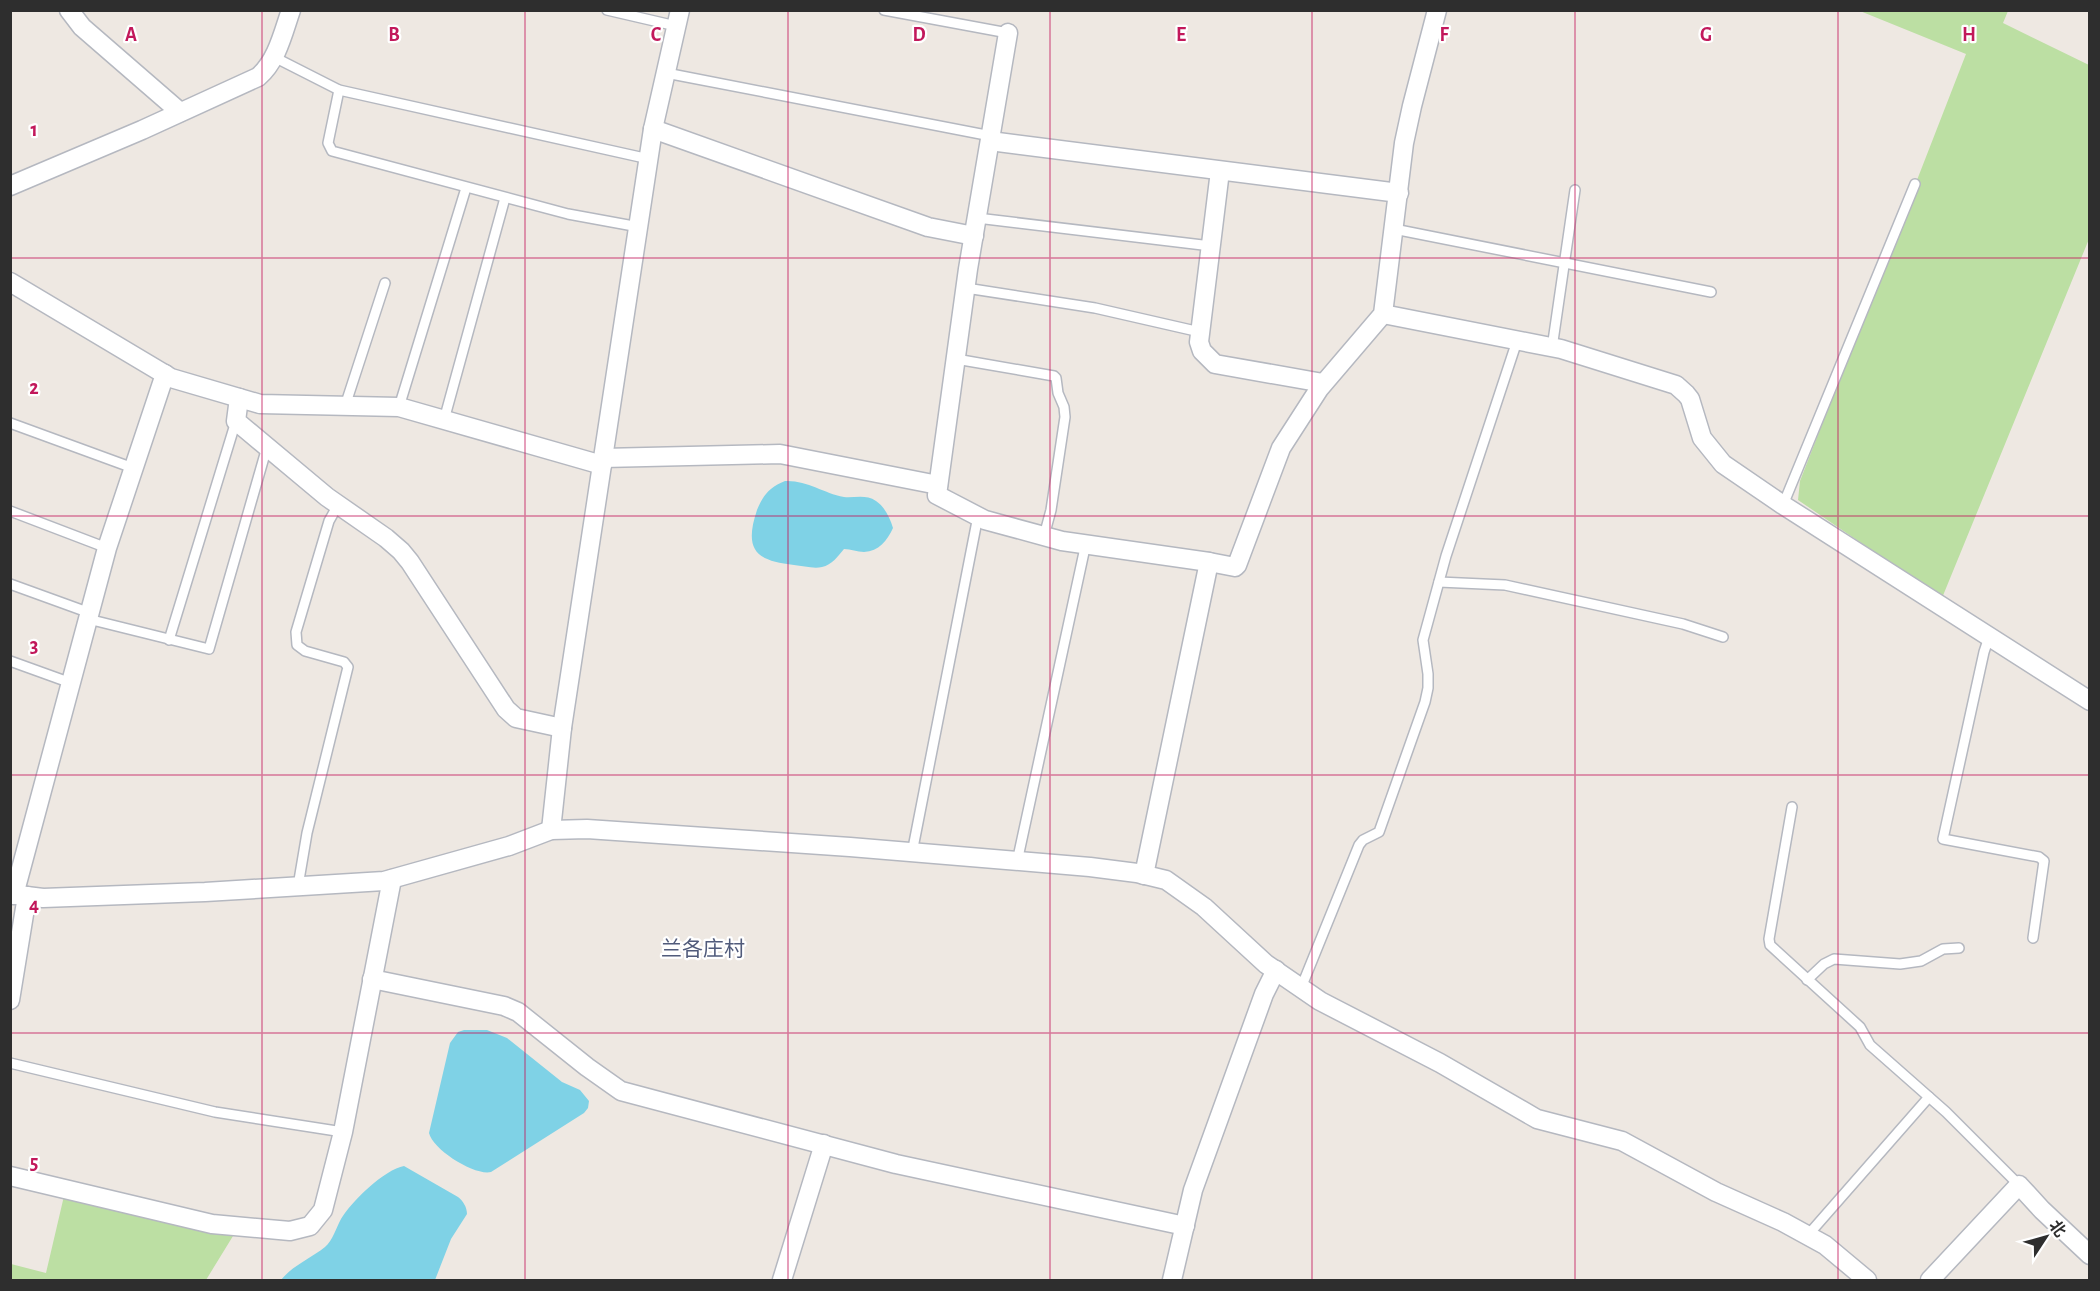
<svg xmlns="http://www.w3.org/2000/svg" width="2100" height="1291" viewBox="0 0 2100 1291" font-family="'Alegreya Sans','Noto Sans SC',sans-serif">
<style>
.green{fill:#bcdfa3}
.water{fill:#7fd2e6}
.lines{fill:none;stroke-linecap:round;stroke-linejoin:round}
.service-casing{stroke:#b5b8c0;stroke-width:12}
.minor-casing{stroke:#b5b8c0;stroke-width:21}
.service{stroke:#fff;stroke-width:9}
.minor{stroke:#fff;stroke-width:18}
.grid{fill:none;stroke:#c2185b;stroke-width:1.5;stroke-opacity:0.55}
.labels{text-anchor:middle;stroke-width:4.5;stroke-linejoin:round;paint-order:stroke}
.quarter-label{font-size:21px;fill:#515b7b;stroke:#fff}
.grid-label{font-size:20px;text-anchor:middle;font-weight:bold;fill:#c2185b;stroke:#fff;stroke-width:4.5;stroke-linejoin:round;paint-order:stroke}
</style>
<rect width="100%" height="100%" fill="#eee8e2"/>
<g class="green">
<polygon points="1860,11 2008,11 2003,23 2089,65 2089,239 1942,598 1798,500 1800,481 1966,54"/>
<polygon points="64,1196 233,1236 206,1280 11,1280 11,1264 46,1273"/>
</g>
<g class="water">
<path d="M785,481C807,480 823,493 844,497C855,498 866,494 876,501C885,507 890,518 893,528C887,541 879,551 864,552C857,552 851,549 844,549C838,556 832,565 822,567C814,569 803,566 794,565C755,561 744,549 757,510C763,495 770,487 785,481Z"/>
<path d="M464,1030H487L507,1038L562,1082L580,1090L589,1101L588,1108L584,1113L491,1172C475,1176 433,1150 429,1133L450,1043L458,1032Z"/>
<path d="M404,1166L458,1197C463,1201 467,1207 467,1214L451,1239L435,1280H281C293,1265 310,1259 325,1247C333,1240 336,1228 341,1219C351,1202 385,1169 404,1166Z"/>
</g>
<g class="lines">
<g class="service-casing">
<g id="service">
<polyline points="607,10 676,26"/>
<polyline points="884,10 1008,33"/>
<polyline points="274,57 339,90 649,159"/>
<polyline points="666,73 991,136"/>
<polyline points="339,90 328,143 332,151 568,214 639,227"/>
<polyline points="977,218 1211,246"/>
<polyline points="1394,229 1711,292"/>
<polyline points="966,288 1095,308 1200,332"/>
<polyline points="1552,348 1575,190"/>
<polyline points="956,359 1054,376 1056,378 1058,393 1064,407 1065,417 1051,510 1044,536"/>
<polyline points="345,406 385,283"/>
<polyline points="399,407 466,188"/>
<polyline points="444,420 505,198"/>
<polyline points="10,423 133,468"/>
<polyline points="1783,505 1915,184"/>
<polyline points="10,511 107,548"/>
<polyline points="1439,582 1505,585 1683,624 1723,637"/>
<polyline points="10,584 90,613"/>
<polyline points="88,619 209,649 267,447"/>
<polyline points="1989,637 1984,652 1943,839 2039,857 2044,861 2033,938"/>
<polyline points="169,640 236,421"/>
<polyline points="10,661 71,683"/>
<polyline points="1792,807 1769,939 1770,945 1860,1027 1870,1045 1946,1112 2019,1185"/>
<polyline points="912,853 978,516"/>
<polyline points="1017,862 1086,543"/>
<polyline points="298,886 307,833 348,667 344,662 305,651 297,645 296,632 329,521 338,505"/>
<polyline points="1807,980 1824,964 1834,959 1900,964 1921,961 1943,949 1959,948"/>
<polyline points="1301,988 1359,845 1363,840 1379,832 1425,702 1428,688 1428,674 1423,640 1446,556 1517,341"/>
<polyline points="10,1063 215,1112 343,1132"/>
<polyline points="1808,1235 1929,1097"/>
</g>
</g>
<g class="minor-casing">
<g id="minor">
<polyline points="69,10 82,27 180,112"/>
<polyline points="1008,33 968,269 937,495 985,520 1062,541 1209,562"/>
<polyline points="653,129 928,227 974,236"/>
<polyline points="990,141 1399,193"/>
<polyline points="1220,171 1199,342 1202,351 1215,364 1323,383"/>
<path d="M10,186L142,130L258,77C277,61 283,33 291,10"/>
<polyline points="10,282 171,378 260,404 399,407 602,465"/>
<polyline points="1383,314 1561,349 1676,385 1686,394 1690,399 1702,438 1723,464 1783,505 2090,701"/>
<polyline points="239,398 236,421 327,497 386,538 401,551 410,562 506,709 516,718 562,728"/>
<polyline points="603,458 780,454 938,485"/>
<polyline points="551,830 562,728 653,129 680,10"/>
<polyline points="1144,875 1209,562 1235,567 1237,565 1281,448 1319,389 1383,314 1404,143 1412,106 1437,10"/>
<polyline points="10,894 43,898 205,892 384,881 509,846 551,830 587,829 850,847 1090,867 1137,873 1166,880 1204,907 1266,964 1320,1001 1440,1063 1537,1119 1622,1141 1716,1192 1783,1222 1825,1245 1867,1280"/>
<polyline points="14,895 107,548 165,374"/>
<polyline points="372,979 504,1006 518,1012 587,1067 621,1091 896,1164 1185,1226"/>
<polyline points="10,1000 27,896"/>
<polyline points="10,1176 212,1224 290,1231 310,1226 323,1210 343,1132 392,879"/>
<polyline points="782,1280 824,1144"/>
<polyline points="1172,1280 1193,1190 1264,994 1276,970"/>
<polyline points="1930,1280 2019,1185 2042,1210 2090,1255"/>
</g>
</g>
<use href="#service" class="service"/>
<use href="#minor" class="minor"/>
</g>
<path class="grid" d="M262,10V1280M525,10V1280M788,10V1280M1050,10V1280M1312,10V1280M1575,10V1280M1838,10V1280M10,258H2090M10,516H2090M10,775H2090M10,1033H2090"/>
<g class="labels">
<g class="quarter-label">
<text x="703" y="956">兰各庄村</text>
</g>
</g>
<g class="grid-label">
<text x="131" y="41">A</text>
<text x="394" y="41">B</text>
<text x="656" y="41">C</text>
<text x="919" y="41">D</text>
<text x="1181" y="41">E</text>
<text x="1444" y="41">F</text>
<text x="1706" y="41">G</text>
<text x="1969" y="41">H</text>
<text x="34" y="136">1</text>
<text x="34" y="394">2</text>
<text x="34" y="652">3</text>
<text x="34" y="911">4</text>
<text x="34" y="1169">5</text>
</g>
<rect width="2100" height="1291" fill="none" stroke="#2e2e2e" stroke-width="24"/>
<g transform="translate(2046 1237) rotate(54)" stroke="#ffffff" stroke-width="4.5" paint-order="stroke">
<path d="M0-4.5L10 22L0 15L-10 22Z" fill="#2e2e2e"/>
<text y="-9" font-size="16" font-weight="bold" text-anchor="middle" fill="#2e2e2e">北</text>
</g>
</svg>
